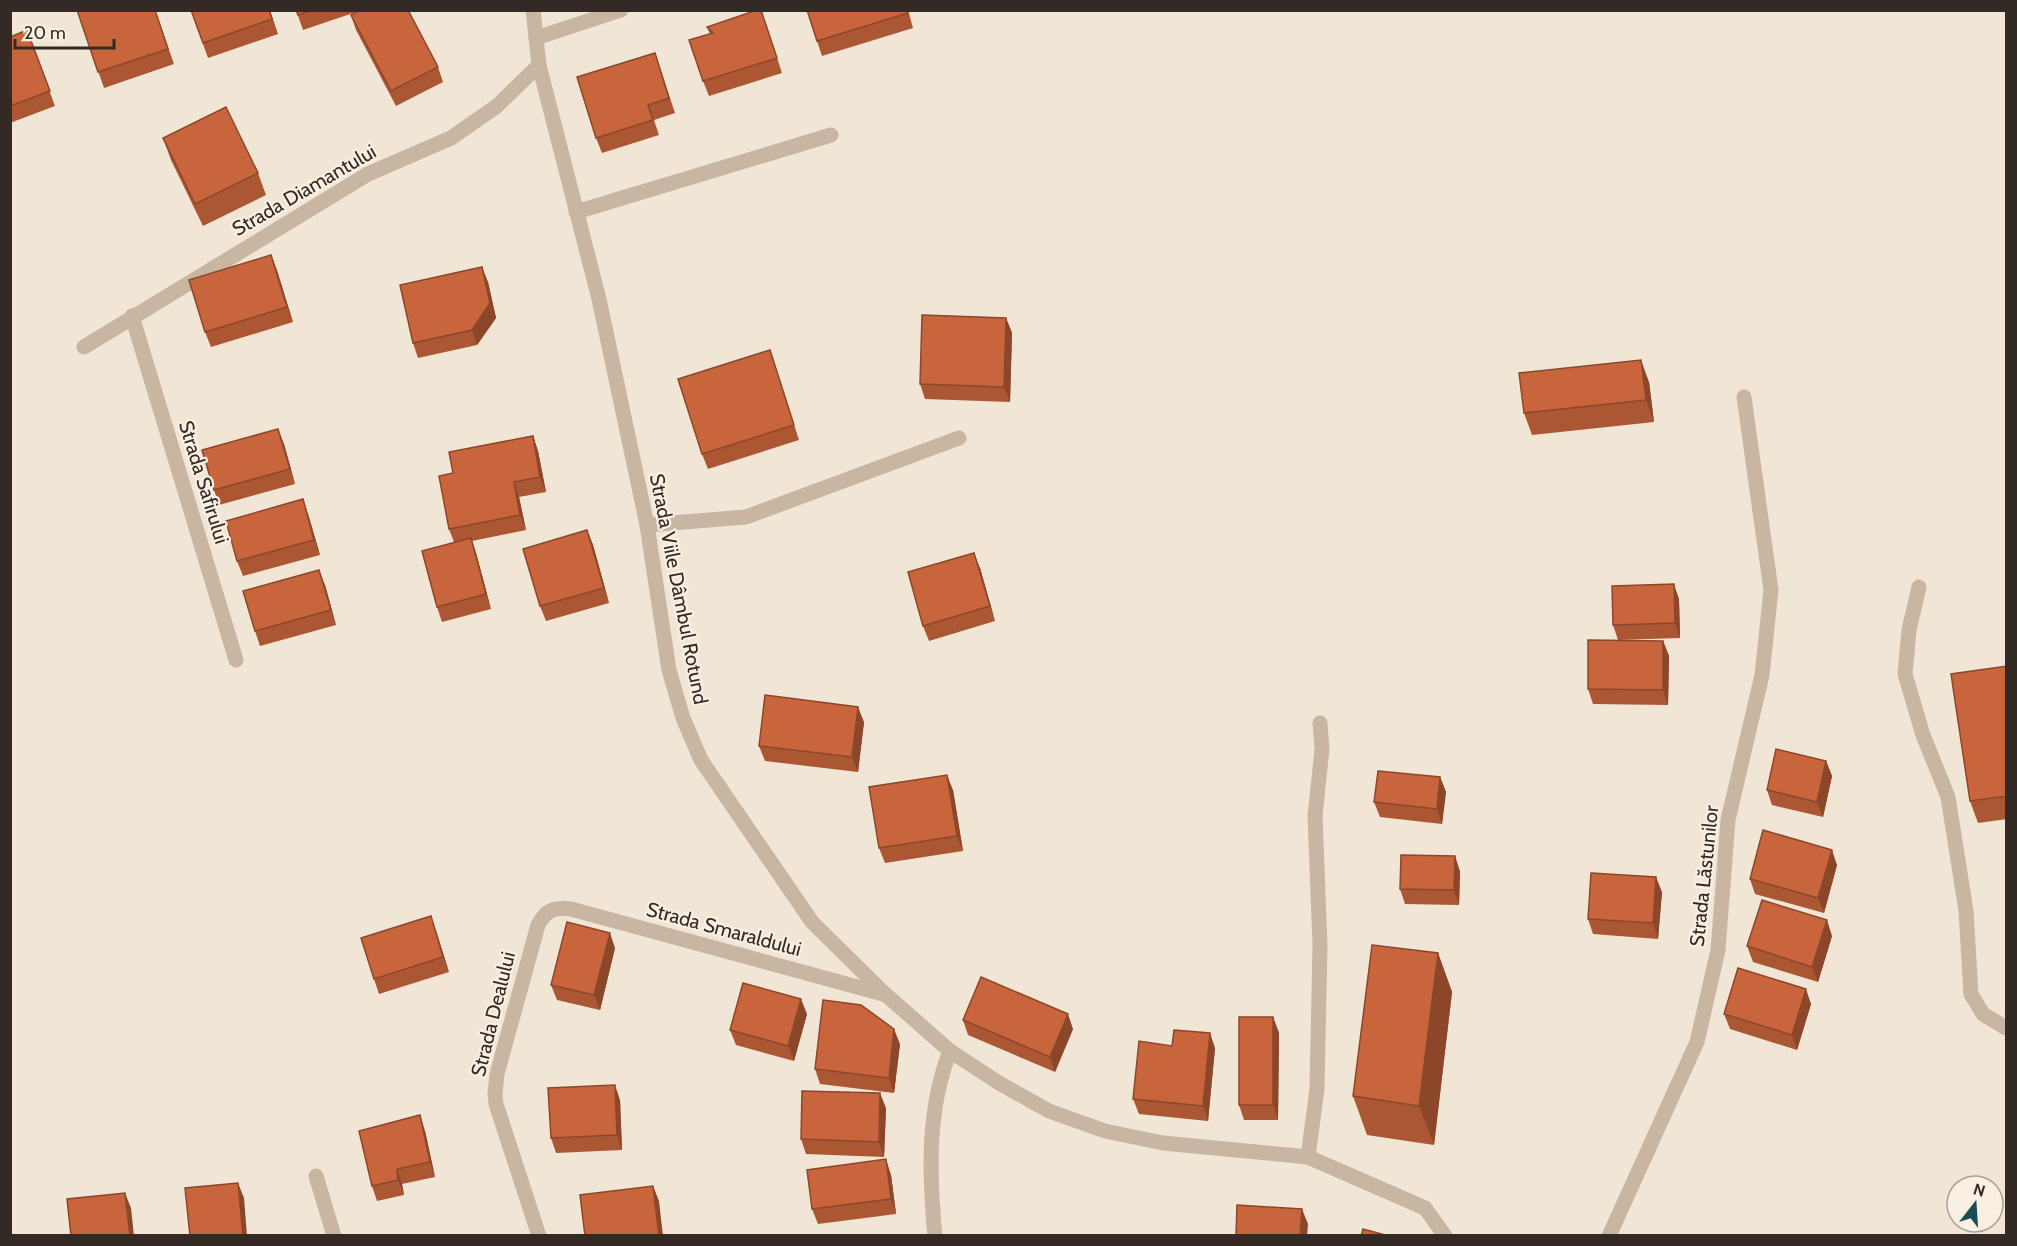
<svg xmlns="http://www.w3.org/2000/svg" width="2017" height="1246" viewBox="0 0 2017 1246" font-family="Cabin,sans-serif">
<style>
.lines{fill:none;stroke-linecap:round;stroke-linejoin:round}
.lane{stroke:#c8b6a2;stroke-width:15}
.street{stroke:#c8b6a2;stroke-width:15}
.wall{fill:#ac5734}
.shaded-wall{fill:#8c472b}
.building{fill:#c8653d;stroke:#8c472b;stroke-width:1.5}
.labels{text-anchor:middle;stroke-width:4.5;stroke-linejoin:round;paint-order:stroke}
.street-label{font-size:20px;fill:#332a25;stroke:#f9efe2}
</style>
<rect width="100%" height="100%" fill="#f1e5d6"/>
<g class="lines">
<g class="lane">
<polyline points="536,38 621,10"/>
<polyline points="576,212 831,135"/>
<polyline points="132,316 236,660"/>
<polyline points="84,347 368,174 451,138 497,106 539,65"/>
<polyline points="647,525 746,517 959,438"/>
<polyline points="1308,1157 1317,1089 1320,945 1315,816 1322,749 1320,723"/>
<polyline points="316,1176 334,1236"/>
</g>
<g class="street">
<polyline points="533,10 539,65 599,299 647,525 669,670 683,718 701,760 812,922 885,994 950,1051 999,1083 1049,1111 1105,1131 1163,1143 1308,1157 1425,1208 1445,1236"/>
<polyline points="1919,587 1909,630 1905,674 1923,735 1948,797 1966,911 1971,994 1983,1014 2006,1028"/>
<path d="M539,1236L496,1104L495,1094L497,1074L538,925C546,910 554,907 571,909L883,994"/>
<path d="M935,1236C929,1173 927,1110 950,1051"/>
<polyline points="1609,1236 1697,1042 1718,950 1728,820 1762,675 1771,590 1744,397"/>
</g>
</g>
<g class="wall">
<polygon points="77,10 155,10 174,64 104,88"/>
<polygon points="191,10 270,10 278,34 208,58"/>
<polygon points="296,10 408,10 438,67 443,82 396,106 356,30 351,15 359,11 303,30"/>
<polygon points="908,10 913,28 822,56 817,41"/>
<polygon points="766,24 782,73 709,96 703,81 710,34 707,27"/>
<polygon points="27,30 55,106 10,123 10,37"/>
<polygon points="655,53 675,113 654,120 659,135 602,153 596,138"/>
<polygon points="163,138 258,173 266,195 203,226 171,160"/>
<polygon points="271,255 293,322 211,347 205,332"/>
<polygon points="488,282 496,318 477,345 418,358 413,343"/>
<polygon points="1006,318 1012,333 1010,402 925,399 920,384"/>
<polygon points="770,350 799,440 708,469 702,454"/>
<polygon points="1649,382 1654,422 1532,435 1524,413"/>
<polygon points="533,436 538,451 546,492 519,497 526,530 472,541 476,553 491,609 442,622 437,607 454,542 449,529 453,473"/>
<polygon points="284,444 295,484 219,505 214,490"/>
<polygon points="308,514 320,555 243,576 237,561"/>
<polygon points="587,530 593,545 609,603 546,621 540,606"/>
<polygon points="980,568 995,621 929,641 923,626"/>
<polygon points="325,585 336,625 260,646 255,631"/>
<polygon points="1679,599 1680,638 1618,640 1613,625"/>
<polygon points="1663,641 1669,656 1668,705 1593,704 1588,689"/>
<polygon points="2007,666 2007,819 1978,823 1970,801"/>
<polygon points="864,722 858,772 765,761 759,746"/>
<polygon points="1826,761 1832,776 1823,817 1772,805 1767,790"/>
<polygon points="1440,777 1446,792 1442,824 1380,817 1374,802"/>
<polygon points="953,790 963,851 885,863 879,848"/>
<polygon points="1455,856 1460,872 1459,905 1405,904 1400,889"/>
<polygon points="1837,865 1824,913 1755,894 1750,879"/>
<polygon points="1662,892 1658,939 1593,934 1588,919"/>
<polygon points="436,931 449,972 379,994 374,979"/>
<polygon points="1832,936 1818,982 1753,962 1747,946"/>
<polygon points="615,948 600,1010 557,1000 551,985"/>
<polygon points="1438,953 1452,992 1434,1145 1367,1135 1353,1096"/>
<polygon points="1811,1004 1797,1050 1730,1029 1724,1014"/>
<polygon points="807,1014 794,1061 736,1045 730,1030"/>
<polygon points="1273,1017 1279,1033 1278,1120 1244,1120 1239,1105"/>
<polygon points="963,1020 1073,1029 1055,1072 968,1035"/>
<polygon points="900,1044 894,1093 820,1084 815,1069"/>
<polygon points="1172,1046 1215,1048 1208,1121 1139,1114 1133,1099"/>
<polygon points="620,1100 622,1150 556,1153 551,1138"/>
<polygon points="886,1108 884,1157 806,1154 801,1139"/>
<polygon points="425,1131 435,1177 402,1184 404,1195 377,1201 372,1186"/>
<polygon points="891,1175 896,1214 818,1224 812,1209"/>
</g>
<g class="shaded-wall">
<polygon points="271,255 277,270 293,322 287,307"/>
<polygon points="482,267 488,282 496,318 477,345 472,330"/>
<polygon points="1006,318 1012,333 1010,402 1004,387"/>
<polygon points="1641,360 1649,382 1654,422 1646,400"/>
<polygon points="278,429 284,444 295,484 290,469"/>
<polygon points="533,436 538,451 546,492 540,477"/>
<polygon points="514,482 519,497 526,530 520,515"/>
<polygon points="303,499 308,514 320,555 314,540"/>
<polygon points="587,530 593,545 609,603 604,588"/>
<polygon points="471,538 476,553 491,609 486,594"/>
<polygon points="974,553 980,568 995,621 990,606"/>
<polygon points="319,570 325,585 336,625 331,610"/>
<polygon points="1674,584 1679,599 1680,638 1675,623"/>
<polygon points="1663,641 1669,656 1668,705 1663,690"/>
<polygon points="858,707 864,722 858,772 852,757"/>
<polygon points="1826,761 1832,776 1823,817 1817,802"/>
<polygon points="947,775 953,790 963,851 957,836"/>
<polygon points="1440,777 1446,792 1442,824 1437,809"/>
<polygon points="1832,850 1837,865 1824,913 1818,898"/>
<polygon points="1455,856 1460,872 1459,905 1454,890"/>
<polygon points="1656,877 1662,892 1658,939 1653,923"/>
<polygon points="431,916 436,931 449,972 443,957"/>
<polygon points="1827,920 1832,936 1818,982 1812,967"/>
<polygon points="610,933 615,948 600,1010 594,995"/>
<polygon points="1438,953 1452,992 1434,1145 1419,1106"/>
<polygon points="1806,989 1811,1004 1797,1050 1792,1035"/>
<polygon points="801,999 807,1014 794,1061 788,1046"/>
<polygon points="1068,1014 1073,1029 1055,1072 1050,1057"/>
<polygon points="1273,1017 1279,1033 1278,1120 1273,1105"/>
<polygon points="894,1029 900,1044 894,1093 889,1078"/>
<polygon points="1210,1033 1215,1048 1208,1121 1203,1106"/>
<polygon points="615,1085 620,1100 622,1150 617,1135"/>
<polygon points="880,1093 886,1108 884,1157 879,1142"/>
<polygon points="420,1115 425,1131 435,1177 430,1162"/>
<polygon points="886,1159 891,1175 896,1214 891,1199"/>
<polygon points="397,1169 402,1184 404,1195 398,1180"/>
<polygon points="238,1183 244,1198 247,1236 243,1236"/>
<polygon points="653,1186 659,1201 663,1236 659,1236"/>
<polygon points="125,1193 131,1208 134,1236 130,1236"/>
<polygon points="1302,1209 1308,1224 1307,1236 1300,1236"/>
</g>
<g class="building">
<polygon points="77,10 155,10 168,49 98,72"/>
<polygon points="191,10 269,10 272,19 203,43"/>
<polygon points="296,10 312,10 298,15"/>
<polygon points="360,10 408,10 438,67 391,91 351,15"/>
<polygon points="757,10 761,10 777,58 703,81 689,40 713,33 707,27"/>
<polygon points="807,10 907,10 908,13 817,41"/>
<polygon points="27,30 50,91 10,106 10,37"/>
<polygon points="655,53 669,98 648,105 653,120 596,138 577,77"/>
<polygon points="226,107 258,173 195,204 163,138"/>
<polygon points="271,255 287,307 205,332 189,280"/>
<polygon points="482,267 490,303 472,330 413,343 400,285"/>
<polygon points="922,315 1006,318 1004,387 920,384"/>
<polygon points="770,350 794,425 702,454 678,379"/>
<polygon points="1641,360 1646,400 1524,413 1519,373"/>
<polygon points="278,429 290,469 214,490 202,450"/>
<polygon points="533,436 540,477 514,482 520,515 449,529 439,476 453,473 449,452"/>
<polygon points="303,499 314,540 237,561 226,521"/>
<polygon points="587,530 604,588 540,606 523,549"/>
<polygon points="471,538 486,594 437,607 422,551"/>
<polygon points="974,553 990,606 923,626 908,572"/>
<polygon points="319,570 331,610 255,631 243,591"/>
<polygon points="1674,584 1675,623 1613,625 1612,586"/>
<polygon points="1588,640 1663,641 1663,690 1588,689"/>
<polygon points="2007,666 2007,796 1970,801 1951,674"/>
<polygon points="765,695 858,707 852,757 759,746"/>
<polygon points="1776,749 1826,761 1817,802 1767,790"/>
<polygon points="1378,771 1440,777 1437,809 1374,802"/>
<polygon points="947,775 957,836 879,848 869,787"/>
<polygon points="1763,830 1832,850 1818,898 1750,879"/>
<polygon points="1401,855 1455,856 1454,890 1400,889"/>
<polygon points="1591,873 1656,877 1653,923 1588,919"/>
<polygon points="1762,900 1827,920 1812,967 1747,946"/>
<polygon points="431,916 443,957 374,979 361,938"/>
<polygon points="567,922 610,933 594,995 551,985"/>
<polygon points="1372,945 1438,953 1419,1106 1353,1096"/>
<polygon points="1738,968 1806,989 1792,1035 1724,1014"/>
<polygon points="981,977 1068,1014 1050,1057 963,1020"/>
<polygon points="743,983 801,999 788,1046 730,1030"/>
<polygon points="823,1000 861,1005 894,1029 889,1078 815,1069"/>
<rect x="1239" y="1017" width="34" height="88"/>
<polygon points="1174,1030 1210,1033 1203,1106 1133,1099 1139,1041 1172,1046"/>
<polygon points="615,1085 617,1135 551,1138 548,1088"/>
<polygon points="802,1091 880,1093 879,1142 801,1139"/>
<polygon points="420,1115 430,1162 397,1169 398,1180 372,1186 359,1131"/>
<polygon points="886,1159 891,1199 812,1209 807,1170"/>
<polygon points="238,1183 243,1236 190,1236 185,1188"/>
<polygon points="653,1186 659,1236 585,1236 580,1195"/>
<polygon points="125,1193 130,1236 71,1236 67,1199"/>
<polygon points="1237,1205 1302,1209 1300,1236 1236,1236"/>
<polygon points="1363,1229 1389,1236 1361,1236"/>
</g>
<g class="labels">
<g class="street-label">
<text transform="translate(304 190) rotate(-30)" y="7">Strada Diamantului</text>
<text transform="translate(204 482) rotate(73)" y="7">Strada Safirului</text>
<text transform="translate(679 589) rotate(79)" y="7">Strada Viile Dâmbul Rotund</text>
<text transform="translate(1704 876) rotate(-84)" y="7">Strada Lăstunilor</text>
<text transform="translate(724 929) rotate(15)" y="7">Strada Smaraldului</text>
<text transform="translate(493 1014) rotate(-76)" y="7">Strada Dealului</text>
</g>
</g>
<rect width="2017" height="1246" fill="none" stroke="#332a25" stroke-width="24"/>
<g transform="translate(1975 1204) rotate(17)"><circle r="28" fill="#f9efe2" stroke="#aaa096" stroke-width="1.5"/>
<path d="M0-4.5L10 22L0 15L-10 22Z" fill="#1a4e54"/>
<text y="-9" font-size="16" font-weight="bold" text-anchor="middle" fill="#332a25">N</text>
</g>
<path d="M15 39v9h99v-9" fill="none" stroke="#332a25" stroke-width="3"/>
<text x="24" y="39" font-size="18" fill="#332a25" stroke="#f9efe2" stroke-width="4.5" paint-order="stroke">20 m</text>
</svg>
